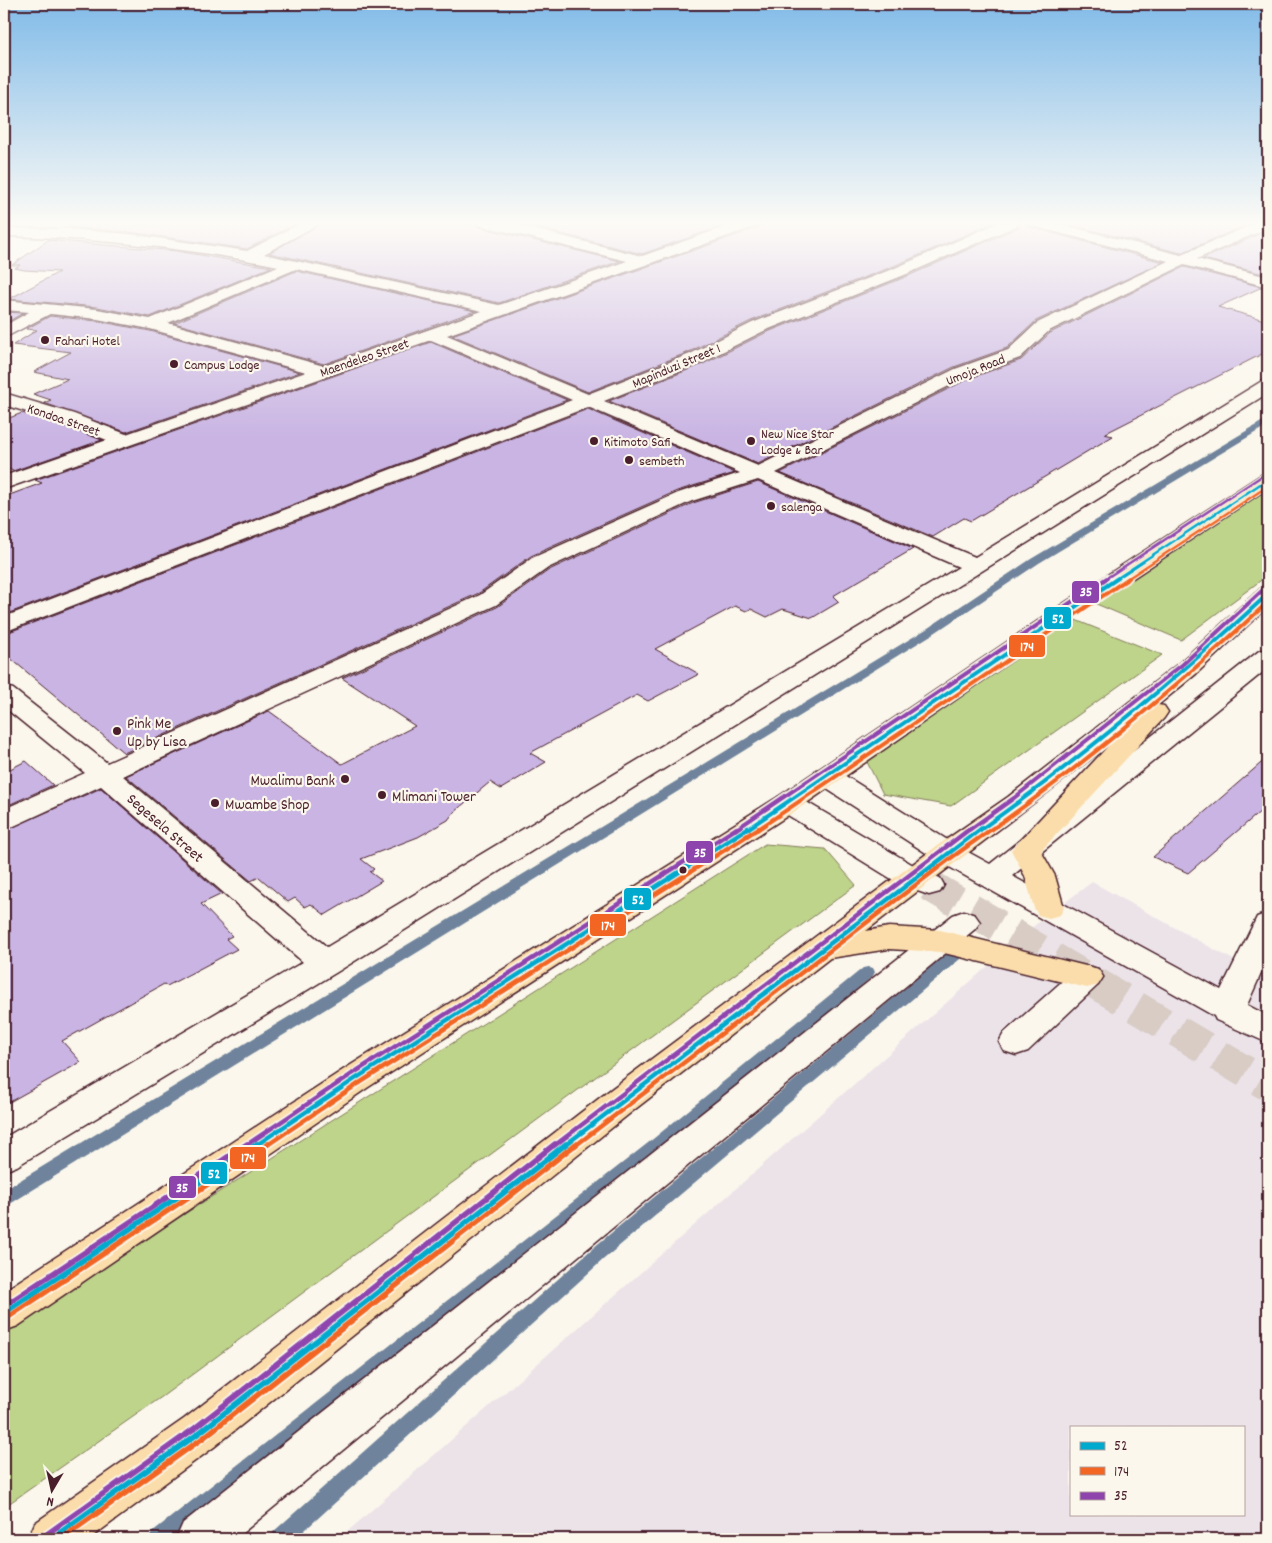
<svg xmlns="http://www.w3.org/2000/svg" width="1272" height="1543" viewBox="0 0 1272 1543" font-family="Dekko,sans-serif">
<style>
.built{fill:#ece3e9;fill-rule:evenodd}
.green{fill:#bdd48a;stroke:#847a5a}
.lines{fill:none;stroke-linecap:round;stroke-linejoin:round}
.stream{fill:#6f839c;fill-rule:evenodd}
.building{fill:#c9b4e3;stroke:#4a1f2b}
.minor-tunnel{stroke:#d8ccc5;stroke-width:32;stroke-dasharray:32 16;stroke-linecap:butt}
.minor-casing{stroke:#4a1f2b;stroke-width:3}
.major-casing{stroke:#4a1f2b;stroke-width:3}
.minor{fill:#fbf7ec;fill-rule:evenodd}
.major{fill:#fbddab;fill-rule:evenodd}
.bus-1-far3-casing{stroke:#fbf7ec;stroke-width:5}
.bus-1-far2-casing{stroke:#fbf7ec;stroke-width:8}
.bus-1-far1-casing{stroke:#fbf7ec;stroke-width:8}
.bus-1-casing{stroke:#fbf7ec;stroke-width:9}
.bus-2-far3-casing{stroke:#fbf7ec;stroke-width:5}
.bus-2-far2-casing{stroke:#fbf7ec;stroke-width:8}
.bus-2-far1-casing{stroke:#fbf7ec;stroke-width:8}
.bus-2-casing{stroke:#fbf7ec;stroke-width:9}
.bus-3-far3-casing{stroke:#fbf7ec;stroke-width:5}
.bus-3-far2-casing{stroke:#fbf7ec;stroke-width:8}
.bus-3-far1-casing{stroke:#fbf7ec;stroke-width:8}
.bus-3-casing{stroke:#fbf7ec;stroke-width:9}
.bus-1-far3{stroke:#00a9ce;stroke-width:2.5}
.bus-1-far2{stroke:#00a9ce;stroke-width:4}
.bus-1-far1{stroke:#00a9ce;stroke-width:4.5}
.bus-1{stroke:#00a9ce;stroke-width:5.5}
.bus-2-far3{stroke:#f26522;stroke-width:2.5}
.bus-2-far2{stroke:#f26522;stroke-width:4}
.bus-2-far1{stroke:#f26522;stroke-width:4.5}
.bus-2{stroke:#f26522;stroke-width:5.5}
.bus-3-far3{stroke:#8e44ad;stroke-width:2.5}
.bus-3-far2{stroke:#8e44ad;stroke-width:4}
.bus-3-far1{stroke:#8e44ad;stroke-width:4.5}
.bus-3{stroke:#8e44ad;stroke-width:5.5}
.poi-dot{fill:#4a1f2b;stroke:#fbf7ec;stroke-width:2}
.labels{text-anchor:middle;stroke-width:4.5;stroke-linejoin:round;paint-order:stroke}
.far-poi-label{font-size:14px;fill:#4a1f2b;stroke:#fbf7ec;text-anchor:start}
.far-street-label{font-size:14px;fill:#4a1f2b;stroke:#fbf7ec}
.poi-label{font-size:16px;fill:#4a1f2b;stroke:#fbf7ec;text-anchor:start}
.street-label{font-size:16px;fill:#4a1f2b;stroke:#fbf7ec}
.line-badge{stroke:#fbf7ec;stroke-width:2}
.badge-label{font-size:14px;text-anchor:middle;font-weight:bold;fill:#fff}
</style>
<rect width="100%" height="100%" fill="#fbf7ec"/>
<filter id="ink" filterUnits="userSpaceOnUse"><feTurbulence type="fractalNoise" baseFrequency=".02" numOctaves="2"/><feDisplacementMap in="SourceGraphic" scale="10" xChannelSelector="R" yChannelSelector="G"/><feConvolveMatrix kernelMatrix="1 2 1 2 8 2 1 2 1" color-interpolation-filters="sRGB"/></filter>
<g filter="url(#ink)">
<path class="built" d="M1092,882L1268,979V1539H339L1031,928ZM1071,1427H1243V1514H1071Z"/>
<g class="green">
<polygon points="1268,488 1268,575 1181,640 1094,603"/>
<polygon points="1068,617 1162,655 951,806 883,794 866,760"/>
<polygon points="765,844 825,849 856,885 163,1396 4,1507 4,1329"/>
</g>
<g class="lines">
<g class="stream">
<polygon points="1268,418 1268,425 1039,563 936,632 10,1204 4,1206 4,1190 928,628 1031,559"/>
<polygon points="955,950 960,951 962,955 960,959 605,1258 295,1539 270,1539 273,1532 593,1248 950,951"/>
<polygon points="868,967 873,968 875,972 873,976 660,1153 175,1539 149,1539 152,1532 648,1143 863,968"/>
</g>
</g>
<g class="building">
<polygon points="73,222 114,222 161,226 168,222 299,222 247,249 129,232 66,227"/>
<polygon points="324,222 475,222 479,227 620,261 499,303 269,253"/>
<polygon points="514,222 733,222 642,254"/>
<polygon points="763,222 995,222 894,266 751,321 689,352 588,392 452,335 760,227"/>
<polygon points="1022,222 1025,222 1029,227 1163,262 1036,321 1007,348 954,367 758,464 609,401 703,364 765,333 908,276 1019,227"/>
<polygon points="1060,222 1253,222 1181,253"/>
<polygon points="1268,230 1268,275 1203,259"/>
<polygon points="48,240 176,251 271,267 150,317 97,307 9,299 59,272 24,270 15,268 20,265 12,265"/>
<polygon points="1184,267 1262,287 1218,307 1268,321 1268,351 1104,434 1113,436 971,521 964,518 933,537 780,473 968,379 1021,360 1050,333"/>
<polygon points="296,271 475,311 324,364 174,323"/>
<polygon points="4,312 23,313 4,324"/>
<polygon points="50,316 97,321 150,331 300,372 126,432 44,403 51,400 33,394 68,379 34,372 71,352 13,345 37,330 26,329"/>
<polygon points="431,342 567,400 4,615 4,497 42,483 35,480"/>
<polygon points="588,409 735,473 677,491 531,556 479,593 124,753 4,653 4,634"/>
<polygon points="22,413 59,424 102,440 13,471 4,467 4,420"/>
<polygon points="758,482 913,549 833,596 839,602 812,618 783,609 767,617 751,609 746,611 735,606 655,649 699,674 648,701 637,695 530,753 546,762 501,789 490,782 454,812 448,820 418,837 361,859 374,869 370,872 382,881 325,915 311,904 305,907 295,898 288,902 259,877 251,881 126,776 269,711 342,764 415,726 342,678 497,607 549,570 693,503"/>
<polygon points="1268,757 1268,805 1188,873 1153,857"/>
<polygon points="26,761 53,785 4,807 4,772"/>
<polygon points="101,788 222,894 201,904 232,936 226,939 237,949 167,986 164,984 62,1041 81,1062 4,1105 4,831"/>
</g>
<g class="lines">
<polyline class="minor-tunnel" points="929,885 1268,1085"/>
<g class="minor-casing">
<g id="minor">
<path d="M303,222H322L264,254L499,305L627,261L479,225L477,222H505L642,256L739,222H761L759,225L447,335L588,394L690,354L752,323L895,268L1000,222H1020L1018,225L907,274L764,331L702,362L604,401L758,466L955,369L1008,350L1037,323L1168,261L1029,225L1027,222H1052L1181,255L1258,222H1268V228L1197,259L1268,277V287L1184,265L1049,331L1020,358L967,377L776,473L975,557L1262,381L1268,380V393L337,972L17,1166L4,1171V1138L303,962L101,786L14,826L4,829V809L85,773L4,707V686L13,689L107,763L480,595L532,558L678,493L740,473L588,407L4,632V617L572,400L431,340L4,489V476L107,440L60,422L4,405V393L74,414L126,434L306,372L150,329L97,319L50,314L4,338V326L29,312L4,310V300L97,309L150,319L278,266C187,248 97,238 4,236V228L67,229L129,234L247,251ZM296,269L482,311L324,366L168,323ZM758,480L959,567L327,947L123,776L496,605L548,568L692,501Z"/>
<polygon points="1268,649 1268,668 1012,876 1221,990 1257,917 1268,913 1268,958 1247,1005 1268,1016 1268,1043 1216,1020 1214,1016 937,860 816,782 812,776 816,770 826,768 836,770 957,846 990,864 1259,651"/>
<polygon points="788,794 798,797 925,872 940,878 944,885 940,892 929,895 903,886 778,809 774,803 778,797"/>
<polygon points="964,911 975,915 980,922 975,929 235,1539 176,1539 183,1523 953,915"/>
<polygon points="1087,966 1098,969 1103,977 1098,985 1028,1051 1016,1055 1004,1051 999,1042 1004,1033 1076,969"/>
</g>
</g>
<g class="major-casing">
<g id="major">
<polygon points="1268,473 1268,488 1082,612 798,809 367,1088 18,1326 4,1331 4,1291 343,1070 778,797 1066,602 1261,475"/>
<path d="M1268,587V606L1196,674L1158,705L1164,706L1168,712L1164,718L1041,851L1055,876L1064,908L1060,915L1049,918L1038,915L1034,908L1025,876L1011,850L1113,741C1032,806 948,867 866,931L889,927L940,930L1098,969L1103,977L1098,985L1087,988L940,952L889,949L830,958L634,1110L214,1447L89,1539H28L35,1523L184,1419L610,1090L937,846L1008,797L1178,664L1260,589Z"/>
</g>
</g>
<use href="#minor" class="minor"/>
<use href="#major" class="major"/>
<g class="bus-1-far3-casing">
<polyline id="bus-1-far3" points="1116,579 1268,479"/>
</g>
<g class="bus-1-far2-casing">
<g id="bus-1-far2">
<polyline points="746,830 1118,578"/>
<path d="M980,830C1082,758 1177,678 1268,594"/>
</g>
</g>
<g class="bus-1-far1-casing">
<g id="bus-1-far1">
<polyline points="255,1146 355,1079 748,828"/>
<polyline points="564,1146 982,828"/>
</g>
</g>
<g class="bus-1-casing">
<g id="bus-1">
<polyline points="4,1313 257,1144"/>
<polyline points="51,1539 199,1433 566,1144"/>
</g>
</g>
<g class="bus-2-far3-casing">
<polyline id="bus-2-far3" points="1127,579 1268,486"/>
</g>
<g class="bus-2-far2-casing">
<g id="bus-2-far2">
<polyline points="757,830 1129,578"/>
<path d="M991,830C1089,761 1181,683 1268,602"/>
</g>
</g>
<g class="bus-2-far1-casing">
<g id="bus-2-far1">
<polyline points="266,1146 358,1084 759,828"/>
<polyline points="575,1146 951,858 993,828"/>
</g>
</g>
<g class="bus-2-casing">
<g id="bus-2">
<polyline points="7,1318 268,1144"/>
<polyline points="61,1539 203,1438 576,1144"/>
</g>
</g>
<g class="bus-3-far3-casing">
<polyline id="bus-3-far3" points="1105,579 1265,474"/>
</g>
<g class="bus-3-far2-casing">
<g id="bus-3-far2">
<polyline points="735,830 1107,578"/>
<polyline points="969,830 1014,798 1183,664 1264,589"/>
</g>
</g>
<g class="bus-3-far1-casing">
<g id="bus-3-far1">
<polyline points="245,1146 352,1074 737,828"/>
<polyline points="554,1146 971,828"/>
</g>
</g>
<g class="bus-3-casing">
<g id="bus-3">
<polyline points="4,1306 247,1144"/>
<polyline points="47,1534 195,1428 555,1144"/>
</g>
</g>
<use href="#bus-1-far3" class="bus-1-far3"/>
<use href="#bus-1-far2" class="bus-1-far2"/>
<use href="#bus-1-far1" class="bus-1-far1"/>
<use href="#bus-1" class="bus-1"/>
<use href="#bus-2-far3" class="bus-2-far3"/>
<use href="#bus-2-far2" class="bus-2-far2"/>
<use href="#bus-2-far1" class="bus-2-far1"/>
<use href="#bus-2" class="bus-2"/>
<use href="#bus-3-far3" class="bus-3-far3"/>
<use href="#bus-3-far2" class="bus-3-far2"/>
<use href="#bus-3-far1" class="bus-3-far1"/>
<use href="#bus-3" class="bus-3"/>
</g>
</g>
<linearGradient id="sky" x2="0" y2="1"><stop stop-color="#81bbe8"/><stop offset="0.51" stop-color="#fdfbf6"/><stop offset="1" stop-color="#fdfbf6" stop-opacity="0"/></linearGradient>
<rect width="1272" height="438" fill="url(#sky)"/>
<g class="poi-dot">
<circle cx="45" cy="340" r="5"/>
<circle cx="174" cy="364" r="5"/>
<circle cx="594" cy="441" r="5"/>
<circle cx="751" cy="441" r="5"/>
<circle cx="629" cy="460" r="5"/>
<circle cx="771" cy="506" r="5"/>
<circle cx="117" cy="731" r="5"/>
<circle cx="345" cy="779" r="5"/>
<circle cx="382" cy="795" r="5"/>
<circle cx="215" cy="803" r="5"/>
<circle cx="683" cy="870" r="4.5"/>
</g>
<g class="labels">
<g class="far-poi-label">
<text x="55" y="345">Fahari Hotel</text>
<text x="184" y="369">Campus Lodge</text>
<text x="761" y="438">New Nice Star<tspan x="761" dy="16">Lodge &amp; Bar</tspan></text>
<text x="604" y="446">Kitimoto Safi</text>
<text x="639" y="465">sembeth</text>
<text x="781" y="511">salenga</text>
</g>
<g class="far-street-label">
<text transform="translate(364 357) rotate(-19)" y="5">Maendeleo Street</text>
<text transform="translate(676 365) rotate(-23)" y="5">Mapinduzi Street 1</text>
<text transform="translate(975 369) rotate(-22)" y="5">Umoja Road</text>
<text transform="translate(64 419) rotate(19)" y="5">Kondoa Street</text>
</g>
<g class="poi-label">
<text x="127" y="728">Pink Me<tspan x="127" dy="18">Up by Lisa</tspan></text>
<text x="335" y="785" text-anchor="end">Mwalimu Bank</text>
<text x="392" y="801">Mlimani Tower</text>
<text x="225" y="809">Mwambe Shop</text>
</g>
<g class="street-label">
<text transform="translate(166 827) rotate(41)" y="6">Segesela Street</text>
</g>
</g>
<g class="line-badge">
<rect x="1071" y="580" width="29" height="24" rx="5" fill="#8e44ad"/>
<rect x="1043" y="606" width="29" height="24" rx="5" fill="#00a9ce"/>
<rect x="1008" y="634" width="38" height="24" rx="5" fill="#f26522"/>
<rect x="685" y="840" width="29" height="24" rx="5" fill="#8e44ad"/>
<rect x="623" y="887" width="29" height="24" rx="5" fill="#00a9ce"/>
<rect x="589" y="913" width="38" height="24" rx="5" fill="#f26522"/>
<rect x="229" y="1146" width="38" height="24" rx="5" fill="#f26522"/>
<rect x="200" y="1161" width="28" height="24" rx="5" fill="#00a9ce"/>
<rect x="168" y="1175" width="29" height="24" rx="5" fill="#8e44ad"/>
</g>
<g class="badge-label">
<text x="1086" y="596">35</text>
<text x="1058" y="623">52</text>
<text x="1027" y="651">174</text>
<text x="700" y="857">35</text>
<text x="638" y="904">52</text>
<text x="608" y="930">174</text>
<text x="248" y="1162">174</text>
<text x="214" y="1178">52</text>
<text x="182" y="1192">35</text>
</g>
<rect width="1272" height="1543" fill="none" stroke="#fbf7ec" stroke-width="20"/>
<rect x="10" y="10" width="1252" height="1523" fill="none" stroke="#4a1f2b" stroke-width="2" filter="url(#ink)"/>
<rect x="1070" y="1426" width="175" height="90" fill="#fbf7ec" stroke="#b4a19f"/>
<rect x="1080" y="1442" width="25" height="8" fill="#00a9ce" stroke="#b4a19f"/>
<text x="1114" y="1450" font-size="15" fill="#4a1f2b">52</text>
<rect x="1080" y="1467" width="25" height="8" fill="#f26522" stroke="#b4a19f"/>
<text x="1114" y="1476" font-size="15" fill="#4a1f2b">174</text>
<rect x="1080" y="1492" width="25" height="8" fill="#8e44ad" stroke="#b4a19f"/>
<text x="1114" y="1500" font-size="15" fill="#4a1f2b">35</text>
<g transform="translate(52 1490) rotate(189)" stroke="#fbf7ec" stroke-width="4" paint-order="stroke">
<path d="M0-4L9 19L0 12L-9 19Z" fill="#4a1f2b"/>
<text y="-8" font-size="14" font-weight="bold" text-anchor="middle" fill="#4a1f2b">N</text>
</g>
</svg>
